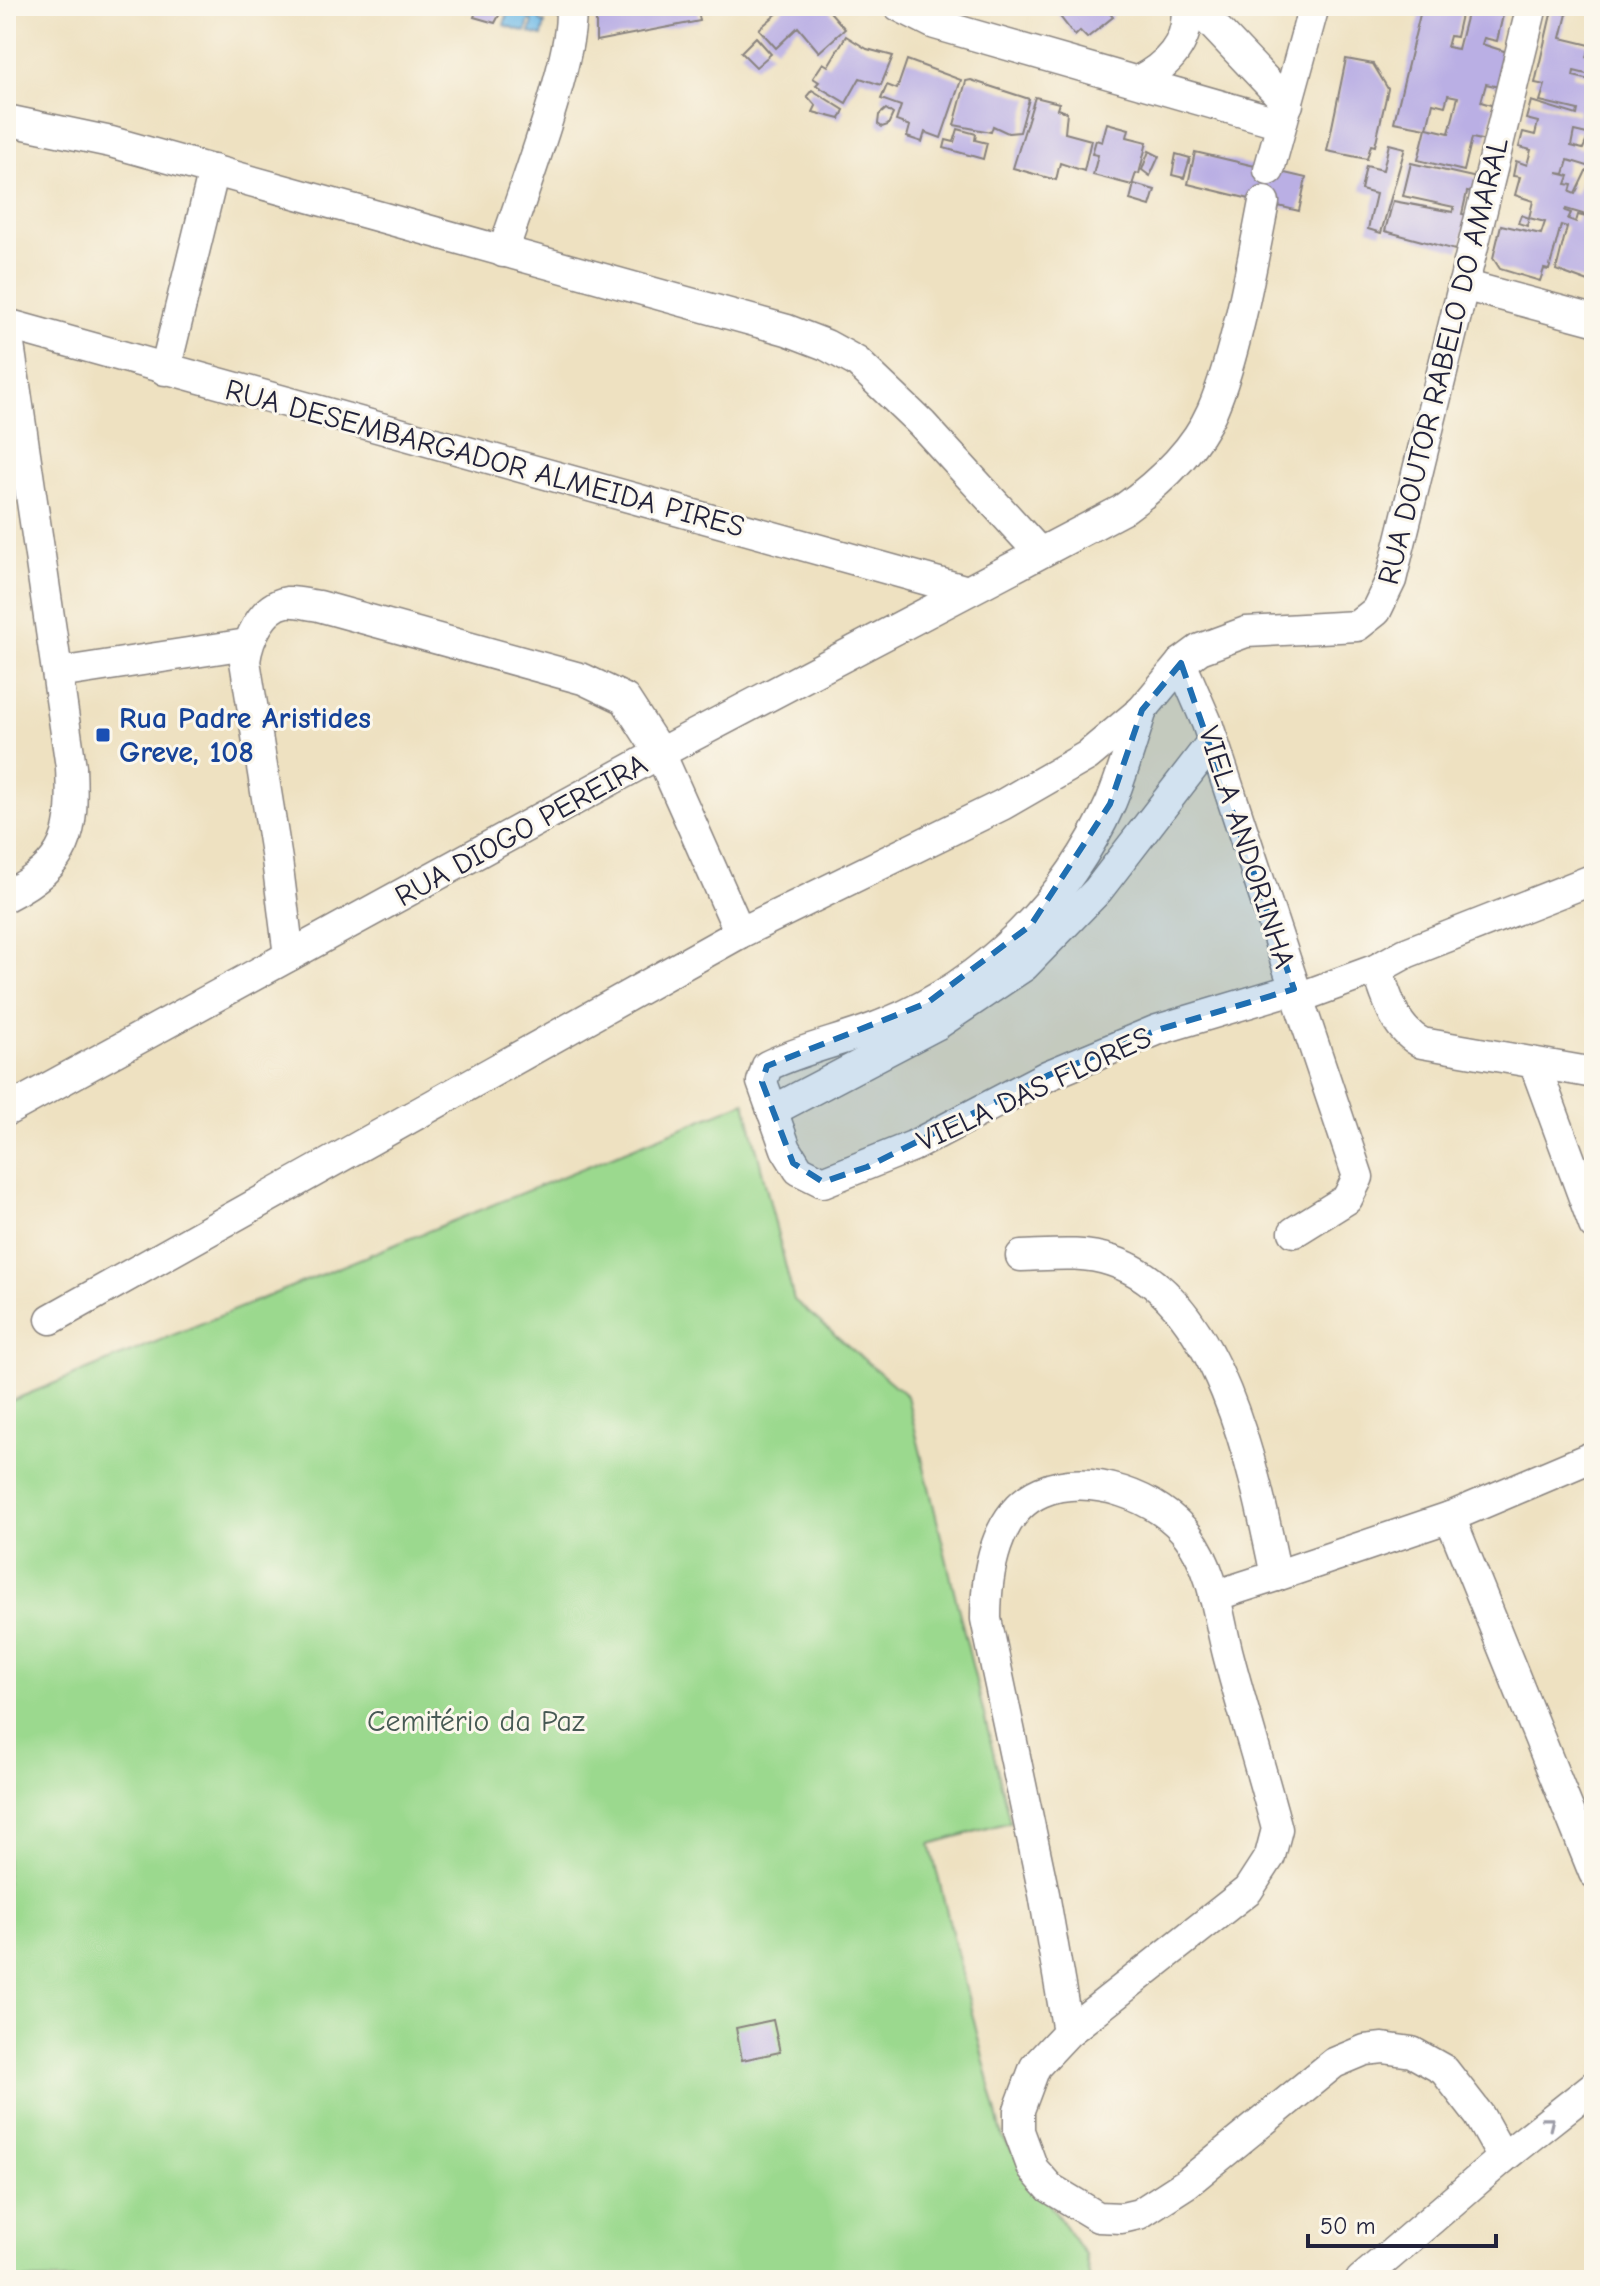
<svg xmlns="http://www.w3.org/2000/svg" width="1600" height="2286" viewBox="0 0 1600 2286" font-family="'Comic Neue',sans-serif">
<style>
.green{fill:#9bd98e;stroke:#5e7e64;stroke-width:2}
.water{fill:#6ebae7;stroke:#486e91;stroke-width:2}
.building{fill:#baafe4;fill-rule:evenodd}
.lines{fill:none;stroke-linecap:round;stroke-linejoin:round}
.street-casing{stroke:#88827e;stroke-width:33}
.street{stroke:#fff;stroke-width:30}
.oneway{stroke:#9c9ca7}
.marked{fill:#1f6fb2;fill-opacity:0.2;stroke:#1f6fb2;stroke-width:6;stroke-dasharray:16 10;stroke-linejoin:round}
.transit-dot{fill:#1a4fb4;stroke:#fbf7ec;stroke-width:3}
.labels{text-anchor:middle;stroke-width:6;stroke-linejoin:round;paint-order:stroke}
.street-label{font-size:30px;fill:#22223b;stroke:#fbf7ec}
.transit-label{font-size:30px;font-weight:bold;fill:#164399;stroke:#fbf7ec;text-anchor:start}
.park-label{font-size:30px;fill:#465954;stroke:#fbf7ec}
</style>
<rect width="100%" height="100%" fill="#fbf7ec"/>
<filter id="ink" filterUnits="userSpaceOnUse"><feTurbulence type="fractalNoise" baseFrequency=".0125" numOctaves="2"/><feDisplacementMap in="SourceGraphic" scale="16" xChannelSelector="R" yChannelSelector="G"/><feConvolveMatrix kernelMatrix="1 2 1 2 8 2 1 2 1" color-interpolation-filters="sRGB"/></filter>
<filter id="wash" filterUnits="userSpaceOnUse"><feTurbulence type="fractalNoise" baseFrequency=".006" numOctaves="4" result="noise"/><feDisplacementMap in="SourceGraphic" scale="32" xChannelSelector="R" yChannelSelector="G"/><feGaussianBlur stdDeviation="1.8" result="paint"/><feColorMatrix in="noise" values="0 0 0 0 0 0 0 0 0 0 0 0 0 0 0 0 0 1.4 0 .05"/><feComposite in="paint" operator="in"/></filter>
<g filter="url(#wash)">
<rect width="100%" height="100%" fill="#eee1c1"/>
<polygon class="green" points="745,1102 794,1300 907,1396 1010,1822 930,1844 1003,2138 1085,2255 1090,2280 6,2280 6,1403"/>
<polygon class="water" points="514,6 541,8 540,21 545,23 542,36 530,33 533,21 529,20 526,32 504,25 509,8"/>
<g id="blocks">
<g class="building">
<polygon points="478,6 504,6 495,23 474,17"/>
<polygon points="596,6 697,6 700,21 596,41"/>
<polygon points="786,6 825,6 845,29 819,52 798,27 776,48 759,29"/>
<polygon points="1059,6 1104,6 1113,17 1087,38 1080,31 1075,36 1055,10"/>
<path d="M1422,6H1463L1456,37L1450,36L1447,47L1458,49L1469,6H1518L1517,13L1504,11L1497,41L1484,38L1482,44L1507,52L1499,87L1486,84L1481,102L1494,106L1486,141L1472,138L1464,171L1418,160L1426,128L1394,122ZM1448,95L1458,97L1449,133L1427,128L1433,103L1445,106Z"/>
<polygon points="1552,10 1567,14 1561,38 1590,45 1587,58 1590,59 1594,47 1594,76 1574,71 1573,76 1594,81 1594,107 1589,106 1587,111 1593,112 1587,134 1574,131 1571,146 1583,149 1594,123 1594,168 1568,160 1564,174 1557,173 1569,176 1566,184 1572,185 1570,192 1575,194 1586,171 1594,171 1594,200 1590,199 1586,215 1566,209 1565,211 1571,213 1568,219 1576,222 1578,215 1594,219 1594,284 1556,270 1567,227 1561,225 1549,270 1544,269 1540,281 1500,269 1493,258 1501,225 1541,234 1545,222 1529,218 1527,226 1518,223 1521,215 1529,218 1533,201 1515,195 1520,177 1513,176 1516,161 1527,165 1531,150 1519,147 1523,132 1535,135 1538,122 1526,119 1531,101 1577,115 1578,110 1540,101 1545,85 1535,83"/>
<polygon points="846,36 867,49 893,56 881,85 860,78 846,103 816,85 819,82 813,78 823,63 828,66"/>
<polygon points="756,37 771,54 756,67 741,52"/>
<polygon points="1346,59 1373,64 1388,89 1375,146 1371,145 1367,159 1327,151"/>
<polygon points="907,60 961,80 941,138 925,132 922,142 907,137 910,126 896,121 901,106 881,99 887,85 897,89"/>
<polygon points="971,80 1029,99 1020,132 1008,133 993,126 991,132 954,125 966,81"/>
<polygon points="812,90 844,110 840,119 813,112 816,106 807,96"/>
<polygon points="1035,97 1059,103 1057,109 1067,112 1065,133 1091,140 1084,171 1060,163 1056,180 1013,168"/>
<polygon points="886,109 893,114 888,125 882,127 878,124 879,115"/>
<polygon points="1107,123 1129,129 1127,137 1147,142 1139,174 1136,173 1132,185 1093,175 1098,155 1092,154 1096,140 1102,142"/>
<polygon points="958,129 976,134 975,140 987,143 983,159 944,148 946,140 954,142"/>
<polygon points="1389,144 1405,148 1381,233 1368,229 1376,194 1361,190 1366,166 1383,170"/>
<polygon points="1149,151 1159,156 1150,176 1142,170"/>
<polygon points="1195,152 1306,178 1299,211 1188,184"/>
<polygon points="1176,154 1190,158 1184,178 1172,175"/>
<polygon points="1411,163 1477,178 1473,193 1467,192 1462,214 1468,215 1459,251 1385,231 1393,201 1453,212 1454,207 1403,196"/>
<polygon points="1134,184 1155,190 1150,206 1130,200"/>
<polygon points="773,2020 780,2052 742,2060 736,2028"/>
</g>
</g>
</g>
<g filter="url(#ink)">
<use href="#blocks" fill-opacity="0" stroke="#88827e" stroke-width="2"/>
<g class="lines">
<g class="street-casing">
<g id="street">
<polyline points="899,6 935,24 1281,123"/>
<polyline points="1195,6 1288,104"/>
<path d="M1138,81C1167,66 1191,42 1186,6"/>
<polyline points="6,120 111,142 787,330 826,345 857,362 922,424 1038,551"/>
<polyline points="1269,170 1314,6"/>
<path d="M503,252C519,202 578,49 570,6"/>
<polyline points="1463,285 1594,320"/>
<polyline points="6,324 964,590"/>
<polyline points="165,370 214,170"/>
<polyline points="1181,663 1207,723 1298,998 1377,969 1406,953 1594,879"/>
<polyline points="58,673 247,644"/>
<path d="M1142,710C1132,741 1123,773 1111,802C1068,899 985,983 887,1023C848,1040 806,1047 767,1066L762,1082L786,1149L799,1170L823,1182L913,1146L1049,1075L1157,1030L1294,989"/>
<path d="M6,896C70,863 74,833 71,767L6,324"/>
<path d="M289,956L277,860L245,661C248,639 262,606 287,602C297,601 309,605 319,606L583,679L625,699L660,753L740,933"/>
<path d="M1377,969C1387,997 1394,1029 1422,1043L1594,1073"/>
<polyline points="1535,1065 1594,1225"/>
<path d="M6,1111L660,753L1122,510C1157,485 1194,452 1212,411C1236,355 1252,264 1264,202"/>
<polyline points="772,1111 936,1025 1024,966 1098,890 1213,741"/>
<polyline points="1294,1232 1347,1199 1358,1177 1298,998"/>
<path d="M1021,1256C1052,1255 1082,1251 1112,1261C1221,1296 1256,1478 1276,1576L1214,1596"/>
<polyline points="51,1319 740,933 1002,805 1087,756 1142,710 1181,663 1200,649 1246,632 1357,626 1376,611 1391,580 1532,6"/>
<polyline points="1450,1517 1594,1873"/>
<polyline points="1276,1576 1450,1517 1594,1456"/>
<path d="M1068,2032L1044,1894L986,1619C986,1574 995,1512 1041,1492C1089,1471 1160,1497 1189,1537C1215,1572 1218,1618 1229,1658C1244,1715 1262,1772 1277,1829L1270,1856L1248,1890L1068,2032L1035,2067L1019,2110V2131L1033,2169L1050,2188L1098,2217L1122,2218L1139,2214L1187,2183L1334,2063L1365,2050L1383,2048L1412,2052L1444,2070L1479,2115L1503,2158"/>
<polyline points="1361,2280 1503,2158 1594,2086"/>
</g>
</g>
<use href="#street" class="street"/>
</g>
<defs><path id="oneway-chevron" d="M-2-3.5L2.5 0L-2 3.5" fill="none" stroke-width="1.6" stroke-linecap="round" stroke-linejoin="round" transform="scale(2)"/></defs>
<use class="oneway" href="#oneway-chevron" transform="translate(1549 2122) rotate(-38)"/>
</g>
<path class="marked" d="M1181,663L1294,989L1157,1030L1049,1075L867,1167L823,1182L793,1163L762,1082L767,1066L927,1003L1031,925L1110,804L1142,710Z"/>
<rect class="transit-dot" x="95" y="727" width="16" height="16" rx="4"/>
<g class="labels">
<g class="street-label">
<text transform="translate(1443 361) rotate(-76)" y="10">RUA DOUTOR RABELO DO AMARAL</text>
<text transform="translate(485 458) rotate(15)" y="10">RUA DESEMBARGADOR ALMEIDA PIRES</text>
<text transform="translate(521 830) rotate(-29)" y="10">RUA DIOGO PEREIRA</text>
<text transform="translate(1247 847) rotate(72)" y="10">VIELA ANDORINHA</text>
<text transform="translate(1034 1089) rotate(-25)" y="10">VIELA DAS FLORES</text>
</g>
<g class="transit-label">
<text x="119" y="728">Rua Padre Aristides<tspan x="119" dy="34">Greve, 108</tspan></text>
</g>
<g class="park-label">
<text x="476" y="1731">Cemitério da Paz</text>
</g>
</g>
<rect width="1600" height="2286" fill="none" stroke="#fbf7ec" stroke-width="32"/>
<path d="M1308 2234v12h188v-12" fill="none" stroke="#22223b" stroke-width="4"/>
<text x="1320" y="2234" font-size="24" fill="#22223b" stroke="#fbf7ec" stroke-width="6" paint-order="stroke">50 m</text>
</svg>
